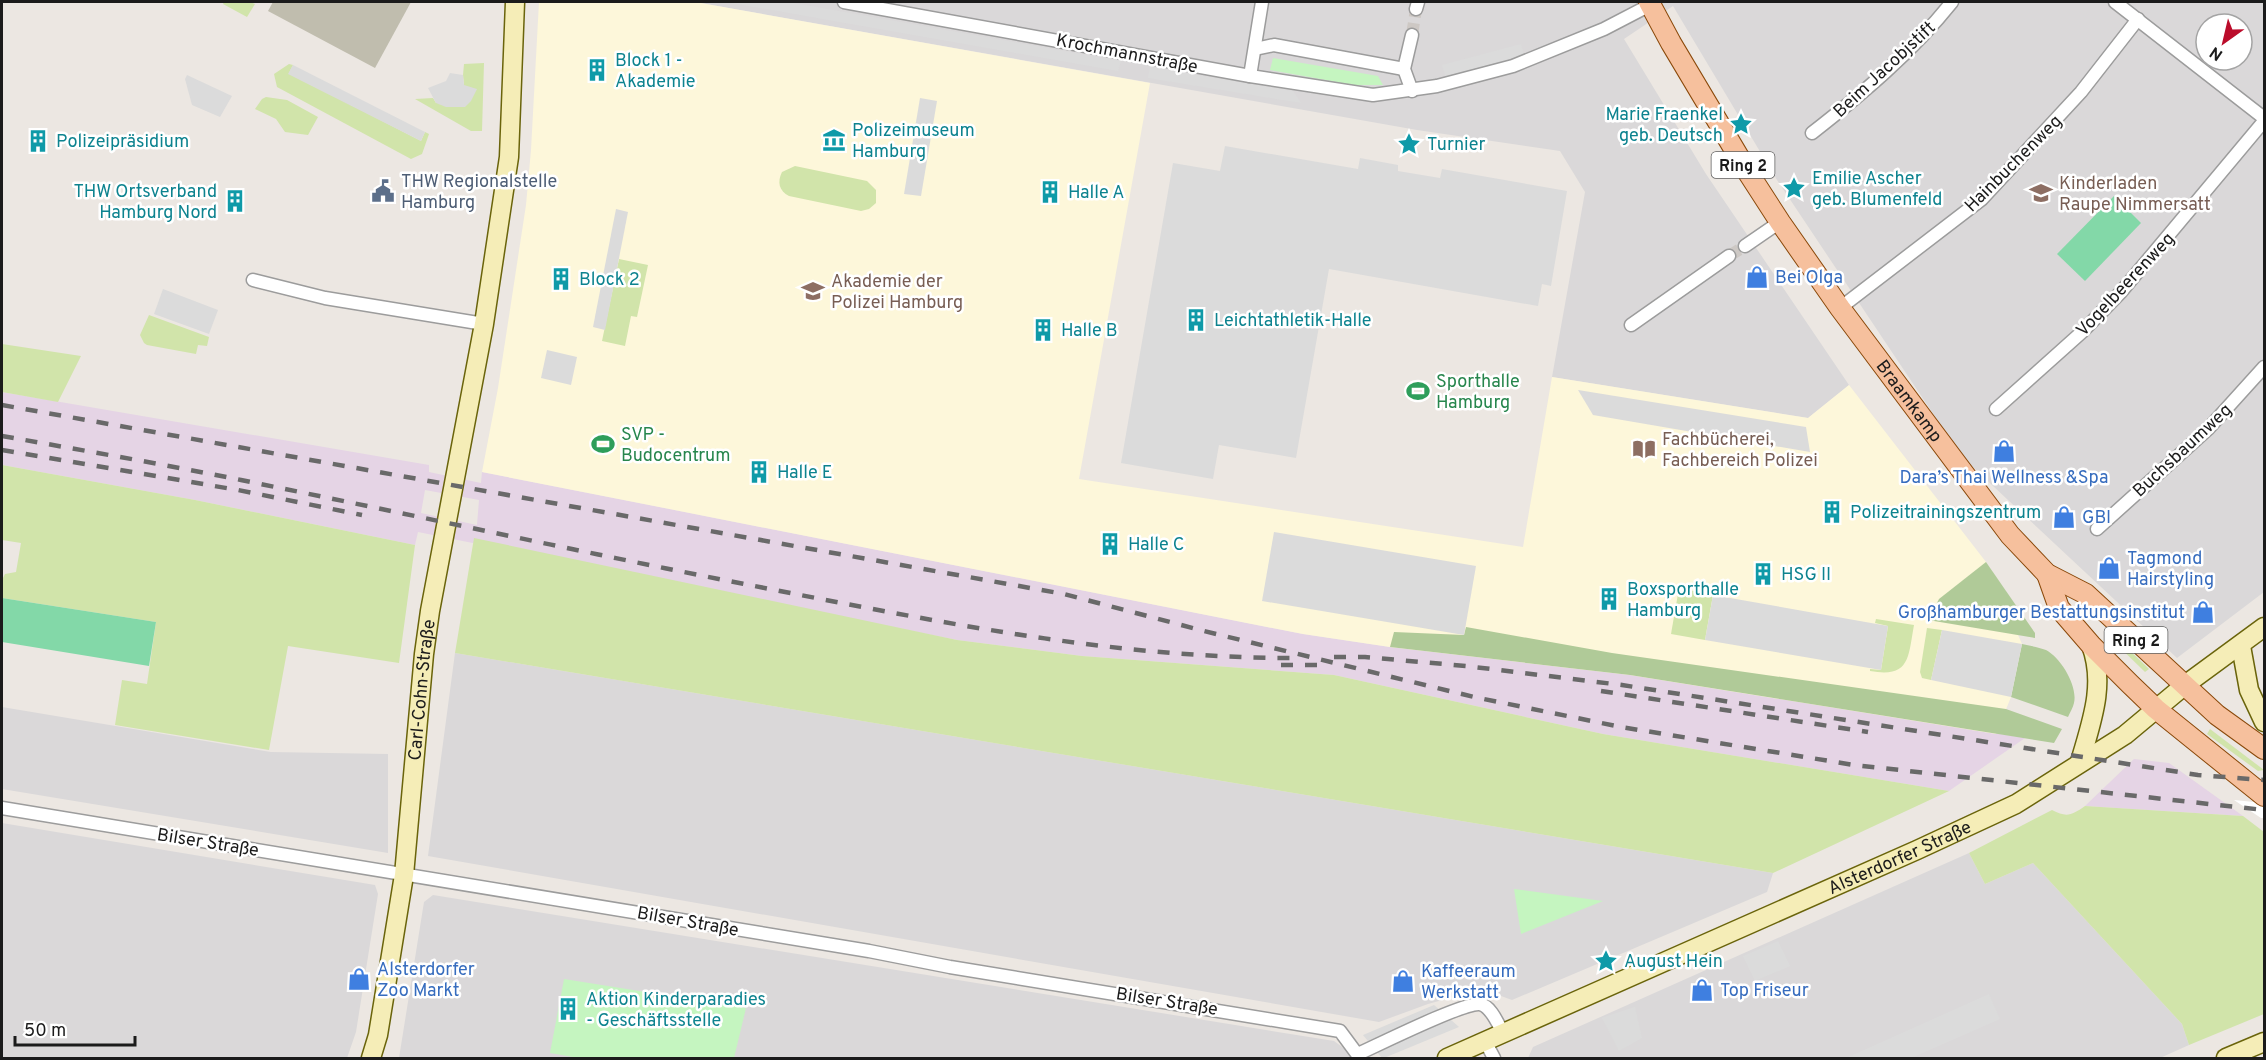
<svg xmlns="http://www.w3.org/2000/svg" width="2266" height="1060" viewBox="0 0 2266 1060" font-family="Overpass,sans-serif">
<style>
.residential{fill:#dad8d9;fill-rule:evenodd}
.industrial{fill:#e5d4e5;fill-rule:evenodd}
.education{fill:#fdf7da}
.construction{fill:#c0bdae}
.grass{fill:#d1e4aa}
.forest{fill:#b0ca98}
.park{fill:#c5f5c0}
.pitch{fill:#83d8a8}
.parking{fill:#dbdbdb}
.pier{fill:#fff}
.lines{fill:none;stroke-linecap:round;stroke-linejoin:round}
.street-tunnel{stroke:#cdc8c4;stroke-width:12;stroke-dasharray:12 6;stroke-linecap:butt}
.street-casing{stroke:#9c9c9c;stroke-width:15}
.secondary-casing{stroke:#6a640b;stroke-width:21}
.primary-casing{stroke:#8a4809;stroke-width:22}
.street{stroke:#fff;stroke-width:12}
.secondary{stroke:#f5edb7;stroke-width:18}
.primary{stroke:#f6c09d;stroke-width:20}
.rail{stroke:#696969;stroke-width:4.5;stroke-dasharray:12 12;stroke-linecap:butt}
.labels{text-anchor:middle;stroke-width:5;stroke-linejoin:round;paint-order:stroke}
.shield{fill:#fff;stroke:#5f5f5f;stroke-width:1.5}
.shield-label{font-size:16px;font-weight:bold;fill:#1b1b1b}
.street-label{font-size:18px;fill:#1b1b1b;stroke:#fff}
.culture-label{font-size:18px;fill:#0d838f;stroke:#fff;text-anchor:start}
.service-label{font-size:18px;fill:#4e5e75;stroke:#fff;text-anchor:start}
.education-label{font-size:18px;fill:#785e54;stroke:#fff;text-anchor:start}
.shop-label{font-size:18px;fill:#366cbe;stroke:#fff;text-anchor:start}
.leisure-label{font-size:18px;fill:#27864d;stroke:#fff;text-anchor:start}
</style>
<rect width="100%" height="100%" fill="#ece7e2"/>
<g class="residential">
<path d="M695,2H2264V592L2177,658L1962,457L1777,180L1673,6L1624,39L1706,174L1849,385L1808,418L1552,377L1585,192L1560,151L1417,130ZM2206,24H2242V60H2206Z"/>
<polygon points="455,653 1773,873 1767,892 1512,1000 1482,989 1428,1004 1379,1022 428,856"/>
<polygon points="2,707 271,752 388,754 388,853 2,789"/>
<polygon points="2,823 375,885 378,894 356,1032 347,1058 2,1058"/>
<polygon points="1969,853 1985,884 2033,863 2182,1024 2189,1045 2160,1058 1528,1058 1533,1047"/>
<polygon points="433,895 1334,1041 1352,1054 1353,1058 399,1058 424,902"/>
</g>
<g class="industrial">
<path d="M2,392L429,465V472L481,483L482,472L1303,634L1390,647L1630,675L2025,738L1949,791L1603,734L1334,675L1082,656L957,640L418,532L415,545L195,500L2,465ZM425,490L479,500L477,525L421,513Z"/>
<polygon points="2134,759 2169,763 2243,816 2085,806"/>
</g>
<polygon class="education" points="539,2 695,2 1150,83 1079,479 1523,547 1552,377 1808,418 1849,385 1986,562 2022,644 2011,697 1996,734 1630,675 1390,647 1303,634 482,472 498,388 526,205 531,150"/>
<polygon class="construction" points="273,2 411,2 375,68 268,11"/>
<g class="grass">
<polygon points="224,2 250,2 255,4 247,17 223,4"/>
<polygon points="484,63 482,131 471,131 415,99 433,98 436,103 464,85 463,75 464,64"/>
<polygon points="289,64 293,65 289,73 421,141 425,132 429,134 422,154 411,159 277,87 274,74"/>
<polygon points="266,97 287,100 318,117 308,135 285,132 276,119 255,109 262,99"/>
<path d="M795,166L867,181L876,190V203L869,209L861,211L789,196C779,191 777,182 782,172Z"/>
<polygon points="619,259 648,265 637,317 631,316 625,346 602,341"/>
<polygon points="149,315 209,337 207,346 198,345 196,354 147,345 144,343 140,335"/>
<polygon points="2,344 81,356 58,402 2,392"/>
<polygon points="2,465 195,500 415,545 399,663 288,646 269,750 115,725 122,680 147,684 156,622 2,598 2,580 5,574 16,572 21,543 2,540"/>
<polygon points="474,538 957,640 1082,656 1334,675 1603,734 1949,791 1773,873 455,653"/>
<polygon points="1679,588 1713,595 1705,640 1671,634"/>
<path d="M1876,619L1914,625C1908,658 1910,678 1870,671V669L1881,670L1888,626L1875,623Z"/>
<polygon points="1927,628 1942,630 1931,680 1922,678 1920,672"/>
<polygon points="2107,629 2149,669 2145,672 2104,632"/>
<polygon points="2210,729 2264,770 2258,771 2207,734"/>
<path d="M2085,806L2243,816L2264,832V1014L2189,1045L2182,1024L2033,863L1985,884L1969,853L2052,810C2067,818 2072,815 2085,806Z"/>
</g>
<g class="forest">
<polygon points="1986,562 2035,633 2035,638 1928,620 1939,599"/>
<polygon points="1466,627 1612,653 2006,709 2062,729 2054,743 1630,675 1390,647 1394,632 1464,635"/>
<path d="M2022,644C2030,646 2039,647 2046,650C2061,658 2078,686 2074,703C2073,708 2070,712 2068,717L2011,697Z"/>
</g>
<g class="park">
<polygon points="1273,58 1378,76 1383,85 1354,85 1270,70"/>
<polygon points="1514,889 1603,901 1521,934"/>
<polygon points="564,979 746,1008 734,1058 579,1058 550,1053"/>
</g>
<g class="pitch">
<polygon points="2114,196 2141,223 2085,281 2057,254"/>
<polygon points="2,598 156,622 149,666 2,642"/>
</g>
<g class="parking">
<polygon points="726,2 788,2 1121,61 1118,71"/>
<polygon points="1521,44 1524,55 1446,77 1442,65"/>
<polygon points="293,65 425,132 421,141 288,74"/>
<polygon points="1150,67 1293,91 1301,103 1148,78"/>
<polygon points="450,73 463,75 464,85 477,89 471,101 465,107 446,107 436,103 428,88 446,81"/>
<polygon points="187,75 232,96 220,117 192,105 185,79"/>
<polygon points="920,98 937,101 921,196 904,194"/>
<polygon points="1225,146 1358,169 1360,158 1398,165 1398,171 1440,178 1442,169 1567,191 1551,286 1542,284 1538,306 1329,269 1296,458 1219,445 1213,479 1121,463 1173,163 1220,171"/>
<polygon points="616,209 628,212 605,330 593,327"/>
<polygon points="163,289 218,310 209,334 154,314"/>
<polygon points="547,350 577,357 571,385 541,378"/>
<polygon points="1578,390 1806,427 1810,452 1593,415"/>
<polygon points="1274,532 1476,566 1464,635 1262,601"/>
<polygon points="1713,595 1888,626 1881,670 1705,640"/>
<polygon points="1942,630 2022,644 2011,697 1931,680"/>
<polygon points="1778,941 1790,966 1755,981 1743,956"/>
<polygon points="1989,994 2000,1019 1911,1058 1846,1058"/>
<polygon points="1434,1005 1459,1027 1384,1058 1382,1058 1363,1035"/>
<polygon points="1635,1007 1642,1038 1619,1051 1602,1018"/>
</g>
<polygon class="pier" points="2234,800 2264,803 2264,818 2261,818"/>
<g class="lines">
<g class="street-tunnel">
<polyline points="1412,35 1416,9"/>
<polyline points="1729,256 1745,246"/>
</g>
<g class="street-casing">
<g id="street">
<polyline points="844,2 1250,76 1373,95 1437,86 1513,66 1604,29 1654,3"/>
<polyline points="2115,2 2264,118"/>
<polyline points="1416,9 1418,2"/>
<polyline points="1255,49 1274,45 1404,69"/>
<polyline points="1250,76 1262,2"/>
<polyline points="1412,91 1404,69 1412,35"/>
<path d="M1812,133C1862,94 1912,52 1952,2"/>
<polyline points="1745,246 1780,222"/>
<polyline points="253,280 325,298 484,324"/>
<polyline points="1840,308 1982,199 2081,92 2138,19"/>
<polyline points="1631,325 1729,256"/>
<polyline points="1996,409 2082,332 2121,292 2264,121"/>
<polyline points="2097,529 2208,429 2264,367"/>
<polyline points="2,808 869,951 950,967 1340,1031 1360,1058"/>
<polyline points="1485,1041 1494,1058"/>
<path d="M1358,1054C1378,1045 1464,1002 1480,1004C1491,1006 1498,1024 1503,1033"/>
</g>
</g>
<g class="secondary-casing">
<g id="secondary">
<polyline points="2241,646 2249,690 2264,722"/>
<path d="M2080,762C2091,723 2106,685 2091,645"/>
<path id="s1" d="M371,1058L378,1035L404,875L424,654L430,611L484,324L509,157L515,2"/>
<path id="s2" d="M1447,1058L1917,850L2016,804L2125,735L2185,685L2264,627"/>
<polyline points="2226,1058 2264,1042"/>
</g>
</g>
<g class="primary-casing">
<g id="primary">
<path id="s3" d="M1649,2L1671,43L1749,174L1780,222L1840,308L2010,535L2047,574L2086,594L2217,715L2264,749"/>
<polyline points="2047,574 2059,608 2091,645 2130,684 2156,709 2264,796"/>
</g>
</g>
<use href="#street" class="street"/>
<use href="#secondary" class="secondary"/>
<use href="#primary" class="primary"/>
<g class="rail">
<polyline points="2,405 1064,594 1204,631 1474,697 1621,727 1854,765 2264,810"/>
<path d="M2,436C81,450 162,464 241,480C409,514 576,551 744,584C925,619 1106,658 1292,658"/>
<polyline points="2,450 238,490 362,515"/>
<polyline points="1334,657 1365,657 1466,666 1622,685 2198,775 2264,780"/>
<polyline points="1281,665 1326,665"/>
<polyline points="1601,691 1868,732"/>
</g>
</g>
<defs>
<g id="building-bare" transform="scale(1.8)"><path d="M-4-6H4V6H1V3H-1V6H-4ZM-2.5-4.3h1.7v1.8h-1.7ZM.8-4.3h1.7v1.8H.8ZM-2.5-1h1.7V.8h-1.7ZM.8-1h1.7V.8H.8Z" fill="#0f9aa8" stroke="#fff" stroke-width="2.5" paint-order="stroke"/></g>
<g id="sight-bare" transform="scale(1.8)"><path d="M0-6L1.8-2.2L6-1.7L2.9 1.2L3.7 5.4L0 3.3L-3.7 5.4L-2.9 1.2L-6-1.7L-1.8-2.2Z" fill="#0f9aa8" stroke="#fff" stroke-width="2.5" paint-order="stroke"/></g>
<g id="museum-bare" transform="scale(1.8)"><path d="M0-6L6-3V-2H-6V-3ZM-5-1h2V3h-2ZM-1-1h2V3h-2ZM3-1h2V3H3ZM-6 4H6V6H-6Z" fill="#0f9aa8" stroke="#fff" stroke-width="2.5" paint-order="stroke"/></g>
<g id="civic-bare" transform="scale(1.8)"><path d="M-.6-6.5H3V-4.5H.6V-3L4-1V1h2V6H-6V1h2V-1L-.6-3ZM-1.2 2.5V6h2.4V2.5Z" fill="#5c6f8a" stroke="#fff" stroke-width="2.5" paint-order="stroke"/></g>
<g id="school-bare" transform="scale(1.8)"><path d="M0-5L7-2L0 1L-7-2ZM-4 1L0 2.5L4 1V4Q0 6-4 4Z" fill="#8d6e63" stroke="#fff" stroke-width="2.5" paint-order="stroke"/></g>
<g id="shop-bare" transform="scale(1.8)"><path d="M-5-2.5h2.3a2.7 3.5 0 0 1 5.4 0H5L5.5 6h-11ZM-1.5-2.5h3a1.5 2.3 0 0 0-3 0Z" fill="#3f7fe0" stroke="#fff" stroke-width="2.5" paint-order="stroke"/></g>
<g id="university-bare" transform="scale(1.8)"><path d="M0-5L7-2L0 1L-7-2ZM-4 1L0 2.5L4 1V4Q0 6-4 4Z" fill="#8d6e63" stroke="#fff" stroke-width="2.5" paint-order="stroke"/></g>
<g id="stadium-bare" transform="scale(1.8)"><path d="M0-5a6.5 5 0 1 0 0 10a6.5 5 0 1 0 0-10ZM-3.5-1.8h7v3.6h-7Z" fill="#2e9e5b" stroke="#fff" stroke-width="2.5" paint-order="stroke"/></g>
<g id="library-bare" transform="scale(1.8)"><path d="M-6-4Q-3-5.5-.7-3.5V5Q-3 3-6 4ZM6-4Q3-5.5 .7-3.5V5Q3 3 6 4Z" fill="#8d6e63" stroke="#fff" stroke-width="2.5" paint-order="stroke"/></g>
</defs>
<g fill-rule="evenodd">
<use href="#building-bare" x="597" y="70"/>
<use href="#sight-bare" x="1741" y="124"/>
<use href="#museum-bare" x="834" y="140"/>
<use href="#building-bare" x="38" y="141"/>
<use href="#sight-bare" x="1409" y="144"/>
<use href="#sight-bare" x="1794" y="188"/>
<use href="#civic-bare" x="383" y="191"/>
<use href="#building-bare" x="1050" y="192"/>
<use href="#school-bare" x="2041" y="193"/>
<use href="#building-bare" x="235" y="201"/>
<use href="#shop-bare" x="1757" y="277"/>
<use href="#building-bare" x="561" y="279"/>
<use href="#university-bare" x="813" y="291"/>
<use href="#building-bare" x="1196" y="320"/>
<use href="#building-bare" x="1043" y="330"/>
<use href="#stadium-bare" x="1418" y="391"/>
<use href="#stadium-bare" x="603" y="444"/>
<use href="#library-bare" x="1644" y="449"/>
<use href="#shop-bare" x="2004" y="451"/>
<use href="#building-bare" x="759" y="472"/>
<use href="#building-bare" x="1832" y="512"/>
<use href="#shop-bare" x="2064" y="517"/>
<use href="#building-bare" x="1110" y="544"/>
<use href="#shop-bare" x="2109" y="568"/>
<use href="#building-bare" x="1763" y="574"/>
<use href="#building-bare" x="1609" y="599"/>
<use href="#shop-bare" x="2203" y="612"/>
<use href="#sight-bare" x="1606" y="961"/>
<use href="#shop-bare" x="359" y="979"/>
<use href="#shop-bare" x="1403" y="981"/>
<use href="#shop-bare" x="1702" y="990"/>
<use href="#building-bare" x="568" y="1009"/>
</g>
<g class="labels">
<g class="shield">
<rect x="1711.5" y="152" width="63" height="26" rx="4.5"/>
<rect x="2104.5" y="627" width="63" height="26" rx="4.5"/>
</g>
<g class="shield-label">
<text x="1743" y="171">Ring 2</text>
<text x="2136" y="646">Ring 2</text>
</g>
<g class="street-label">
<text transform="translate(1127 53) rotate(11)" y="6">Krochmannstraße</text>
<text transform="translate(1884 69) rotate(-43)" y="6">Beim Jacobjstift</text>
<text transform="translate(2013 163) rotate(-45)" y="6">Hainbuchenweg</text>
<text transform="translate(2125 284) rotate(-47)" y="6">Vogelbeerenweg</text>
<text dy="6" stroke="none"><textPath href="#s3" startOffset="477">Braamkamp</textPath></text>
<text transform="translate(2182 450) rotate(-43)" y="6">Buchsbaumweg</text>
<text dy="6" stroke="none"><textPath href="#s1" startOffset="372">Carl-Cohn-Straße</textPath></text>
<text transform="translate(208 842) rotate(9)" y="6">Bilser Straße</text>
<text dy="6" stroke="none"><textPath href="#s2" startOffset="495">Alsterdorfer Straße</textPath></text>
<text transform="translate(688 921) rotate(10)" y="6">Bilser Straße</text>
<text transform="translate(1167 1001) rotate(9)" y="6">Bilser Straße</text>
</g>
<g class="culture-label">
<text x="615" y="66">Block 1 -<tspan x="615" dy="21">Akademie</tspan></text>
<text x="1723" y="120" text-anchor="end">Marie Fraenkel<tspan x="1723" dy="21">geb. Deutsch</tspan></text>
<text x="852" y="136">Polizeimuseum<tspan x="852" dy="21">Hamburg</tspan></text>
<text x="56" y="147">Polizeipräsidium</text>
<text x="1427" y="150">Turnier</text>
<text x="1812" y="184">Emilie Ascher<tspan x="1812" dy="21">geb. Blumenfeld</tspan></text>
<text x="217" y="197" text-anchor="end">THW Ortsverband<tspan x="217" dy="21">Hamburg Nord</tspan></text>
<text x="1068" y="198">Halle A</text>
<text x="579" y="285">Block 2</text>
<text x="1214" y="326">Leichtathletik-Halle</text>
<text x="1061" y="336">Halle B</text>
<text x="777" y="478">Halle E</text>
<text x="1850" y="518">Polizeitrainingszentrum</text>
<text x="1128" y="550">Halle C</text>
<text x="1781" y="580">HSG II</text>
<text x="1627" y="595">Boxsporthalle<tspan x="1627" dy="21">Hamburg</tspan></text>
<text x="1624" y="967">August Hein</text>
<text x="586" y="1005">Aktion Kinderparadies<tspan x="586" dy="21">- Geschäftsstelle</tspan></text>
</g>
<g class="service-label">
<text x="401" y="187">THW Regionalstelle<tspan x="401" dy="21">Hamburg</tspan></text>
</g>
<g class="education-label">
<text x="2059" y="189">Kinderladen<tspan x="2059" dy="21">Raupe Nimmersatt</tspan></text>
<text x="831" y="287">Akademie der<tspan x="831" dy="21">Polizei Hamburg</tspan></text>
<text x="1662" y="445">Fachbücherei,<tspan x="1662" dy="21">Fachbereich Polizei</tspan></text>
</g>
<g class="shop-label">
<text x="1775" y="283">Bei Olga</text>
<text x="2004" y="483" text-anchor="middle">Dara’s Thai Wellness &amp;Spa</text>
<text x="2082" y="523">GBI</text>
<text x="2127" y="564">Tagmond<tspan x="2127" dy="21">Hairstyling</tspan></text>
<text x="2185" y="618" text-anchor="end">Großhamburger Bestattungsinstitut</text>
<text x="377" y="975">Alsterdorfer<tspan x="377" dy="21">Zoo Markt</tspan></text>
<text x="1421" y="977">Kaffeeraum<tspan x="1421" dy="21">Werkstatt</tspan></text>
<text x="1720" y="996">Top Friseur</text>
</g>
<g class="leisure-label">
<text x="1436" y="387">Sporthalle<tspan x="1436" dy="21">Hamburg</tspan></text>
<text x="621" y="440">SVP -<tspan x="621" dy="21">Budocentrum</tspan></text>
</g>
</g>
<rect width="2266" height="1060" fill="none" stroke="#1b1b1b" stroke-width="6"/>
<g transform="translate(2224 42) rotate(214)"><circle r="28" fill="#ffffff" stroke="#a4a4a4" stroke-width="1.5"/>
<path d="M0-4.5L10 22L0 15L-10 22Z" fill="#bb0c2b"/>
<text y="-9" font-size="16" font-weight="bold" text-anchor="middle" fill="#1b1b1b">N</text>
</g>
<path d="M15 1036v9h120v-9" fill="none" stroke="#1b1b1b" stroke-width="3"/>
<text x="24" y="1036" font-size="18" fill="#1b1b1b" stroke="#ffffff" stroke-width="4.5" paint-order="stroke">50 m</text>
</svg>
